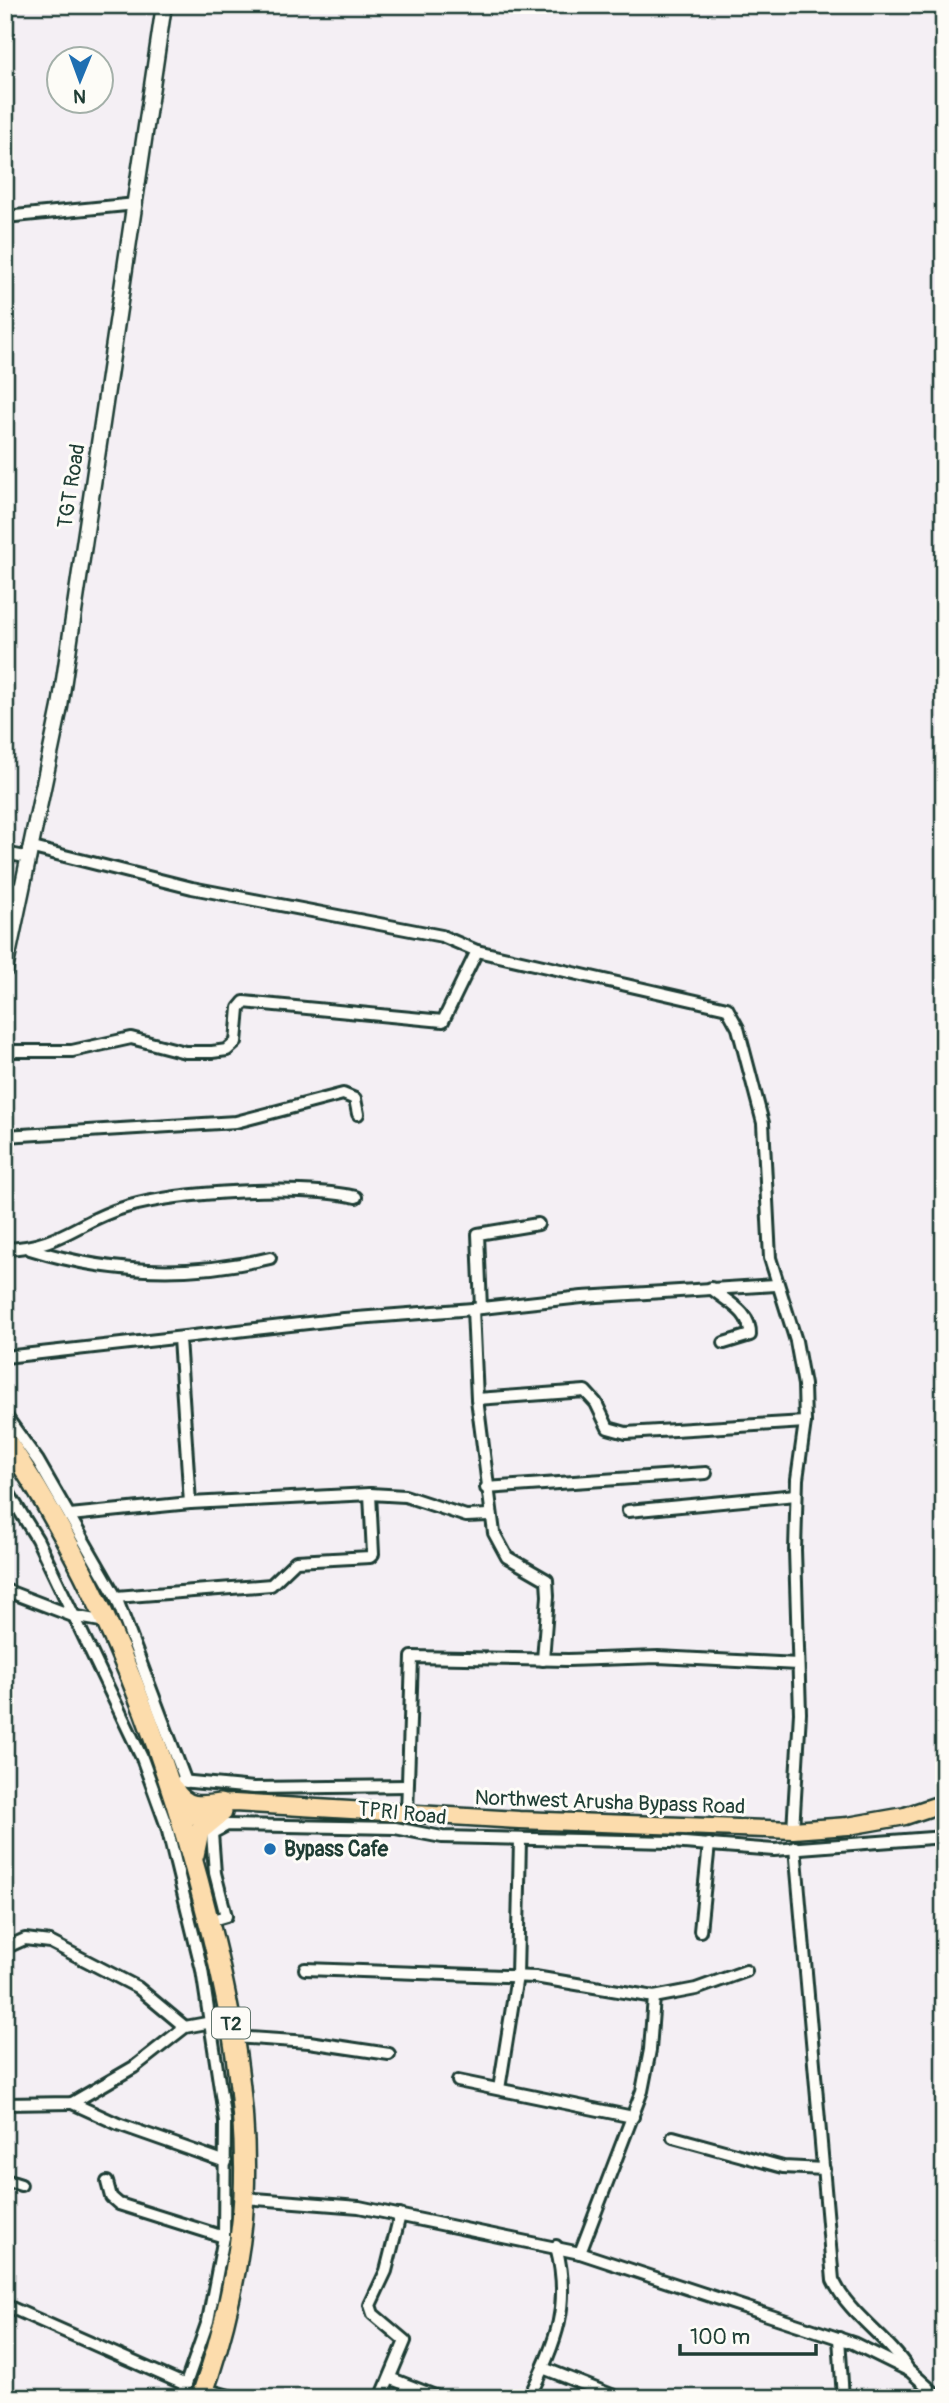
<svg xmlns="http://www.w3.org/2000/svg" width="949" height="2403" viewBox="0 0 949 2403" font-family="Pangolin,sans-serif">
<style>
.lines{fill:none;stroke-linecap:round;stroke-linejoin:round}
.street-casing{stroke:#1f3d34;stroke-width:16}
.secondary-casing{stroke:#1f3d34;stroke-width:19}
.primary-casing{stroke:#1f3d34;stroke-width:21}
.highway-casing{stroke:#1f3d34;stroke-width:24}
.street{stroke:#fdfcf7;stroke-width:10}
.secondary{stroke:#fdfcf7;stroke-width:14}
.primary{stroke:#fcdcac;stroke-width:16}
.highway{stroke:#fcdcac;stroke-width:19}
.poi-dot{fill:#1f6fb2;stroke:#fdfcf7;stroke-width:2.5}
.labels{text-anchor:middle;stroke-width:6;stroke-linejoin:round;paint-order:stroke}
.shield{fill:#fdfcf7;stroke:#62766e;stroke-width:2}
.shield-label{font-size:19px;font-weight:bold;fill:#1f3d34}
.street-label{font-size:21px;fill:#1f3d34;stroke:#fdfcf7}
.poi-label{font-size:21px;font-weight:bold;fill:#1f3d34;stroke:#fdfcf7;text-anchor:start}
</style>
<rect width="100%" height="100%" fill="#f4eff4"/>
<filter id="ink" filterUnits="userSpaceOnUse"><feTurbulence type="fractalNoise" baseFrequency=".0143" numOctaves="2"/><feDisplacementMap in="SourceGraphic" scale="14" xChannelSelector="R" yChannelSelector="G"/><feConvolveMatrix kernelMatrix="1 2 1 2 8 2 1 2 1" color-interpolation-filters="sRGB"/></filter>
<g filter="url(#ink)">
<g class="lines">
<g class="street-casing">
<g id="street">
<polyline points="5,217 136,204"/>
<polyline points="33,848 192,888 442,936 477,951 727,1008 738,1028 763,1123 770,1258 796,1341 804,1385 805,1422 797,1479 795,1550 800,1713 793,1830"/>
<polyline points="5,853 30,858"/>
<polyline points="5,885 20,891"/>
<polyline points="5,1051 72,1051 131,1038 185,1052 212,1052 227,1050 236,1042 239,1008 244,1002 443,1021 477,951"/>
<polyline points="5,1136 236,1122 343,1094 355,1099 358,1114"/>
<path d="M5,1249C62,1247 78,1220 126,1207C182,1191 299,1185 356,1197"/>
<path d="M30,1249C109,1274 190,1277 270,1258"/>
<path d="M711,1288C728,1303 751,1311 750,1335L724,1343"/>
<polyline points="481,1308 478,1234 538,1224"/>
<polyline points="473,1309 582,1297 776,1285"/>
<polyline points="179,1338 190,1503"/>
<polyline points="5,1357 344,1319 473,1309 477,1399 494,1533 507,1557 547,1580 548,1596 543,1660"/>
<polyline points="477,1399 585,1391 596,1403 608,1428 626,1433 805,1422"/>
<polyline points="5,1415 38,1461 116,1597 186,1782"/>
<polyline points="5,1487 37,1539 142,1758 167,1827 202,1970 225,2121 224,2237 208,2321 181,2398"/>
<polyline points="486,1488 706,1473"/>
<polyline points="628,1511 796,1495"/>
<polyline points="70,1515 190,1503 370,1494 405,1496 466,1516 489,1515"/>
<polyline points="5,1590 73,1616 106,1622"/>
<polyline points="116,1597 271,1585 296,1561 370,1557 373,1554 370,1494"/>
<polyline points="181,1781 254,1788 407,1786"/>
<polyline points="407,1814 412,1657 568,1660 658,1657 798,1664"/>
<path d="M795,1847L833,2280C850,2316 887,2336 908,2369"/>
<polyline points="209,1921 226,1916 215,1873 212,1833 227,1825 395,1828 442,1837 671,1842 774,1850 944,1837"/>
<polyline points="700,1931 709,1844"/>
<polyline points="5,1948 25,1939 50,1942 137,1987 185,2027"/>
<polyline points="305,1969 535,1977 654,1997 696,1989 746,1971"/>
<polyline points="233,2037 309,2042 389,2054"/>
<polyline points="458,2081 633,2117"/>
<polyline points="499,2089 517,1976 520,1840"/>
<polyline points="72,2103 118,2124 226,2162"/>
<polyline points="5,2104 72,2103 134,2067 185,2027 212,2022"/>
<polyline points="673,2137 783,2167 824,2169"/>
<polyline points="5,2180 21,2185"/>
<polyline points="107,2182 111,2197 119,2204 224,2237"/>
<polyline points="244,2198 359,2207 580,2253 853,2343 910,2371 940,2398"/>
<polyline points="580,2253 642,2091 650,2050 654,1997"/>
<polyline points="5,2305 186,2385"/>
<polyline points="839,2338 843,2398"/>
<polyline points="543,2368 619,2398"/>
<polyline points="392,2379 440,2398"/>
<polyline points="204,2389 236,2398"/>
<polyline points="381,2398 405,2341 373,2314 370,2305 386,2271 400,2215"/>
<path d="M529,2398C555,2342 572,2308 556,2246"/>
</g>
</g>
<g class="secondary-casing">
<polyline id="secondary" points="5,970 60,707 164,5"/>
</g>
<g class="primary-casing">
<polyline id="primary" points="181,1820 220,1804 234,1803 519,1820 793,1830 848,1826 905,1816 944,1803"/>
</g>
<g class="highway-casing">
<g id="highway">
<path d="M5,1439C102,1583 167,1751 208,1919C231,2010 248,2102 244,2196C241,2261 223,2337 201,2398"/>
<path d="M174,1790C185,1809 201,1807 220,1804"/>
<polyline points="194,1855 199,1831 222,1812"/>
</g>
</g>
<use href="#street" class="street"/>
<use href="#secondary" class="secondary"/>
<use href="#primary" class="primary"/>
<use href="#highway" class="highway"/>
</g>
</g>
<circle class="poi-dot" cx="270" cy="1849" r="7"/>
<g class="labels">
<rect class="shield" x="212" y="2007.5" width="38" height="31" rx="5"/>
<g class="shield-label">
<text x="231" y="2030">T2</text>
</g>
<g class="street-label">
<text transform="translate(71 486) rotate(-81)" y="7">TGT Road</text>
<text transform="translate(610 1802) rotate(2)" y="7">Northwest Arusha Bypass Road</text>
<text transform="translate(402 1813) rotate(6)" y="7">TPRI Road</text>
</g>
<g class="poi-label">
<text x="284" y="1856">Bypass Cafe</text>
</g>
</g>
<rect width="949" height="2403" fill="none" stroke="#fdfcf7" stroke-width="28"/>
<rect x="14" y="14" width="921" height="2375" fill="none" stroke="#1f3d34" stroke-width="2.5" filter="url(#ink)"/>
<g transform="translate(80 80) rotate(181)"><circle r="33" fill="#fdfcf7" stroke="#a4b0a9" stroke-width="2"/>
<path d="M0-5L12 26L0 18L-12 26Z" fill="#1f6fb2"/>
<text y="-10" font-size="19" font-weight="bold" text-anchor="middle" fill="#1f3d34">N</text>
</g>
<path d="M680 2344v10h136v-10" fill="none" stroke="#1f3d34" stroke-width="3.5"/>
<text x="690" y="2344" font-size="21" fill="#1f3d34" stroke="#fdfcf7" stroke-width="5" paint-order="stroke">100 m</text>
</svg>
